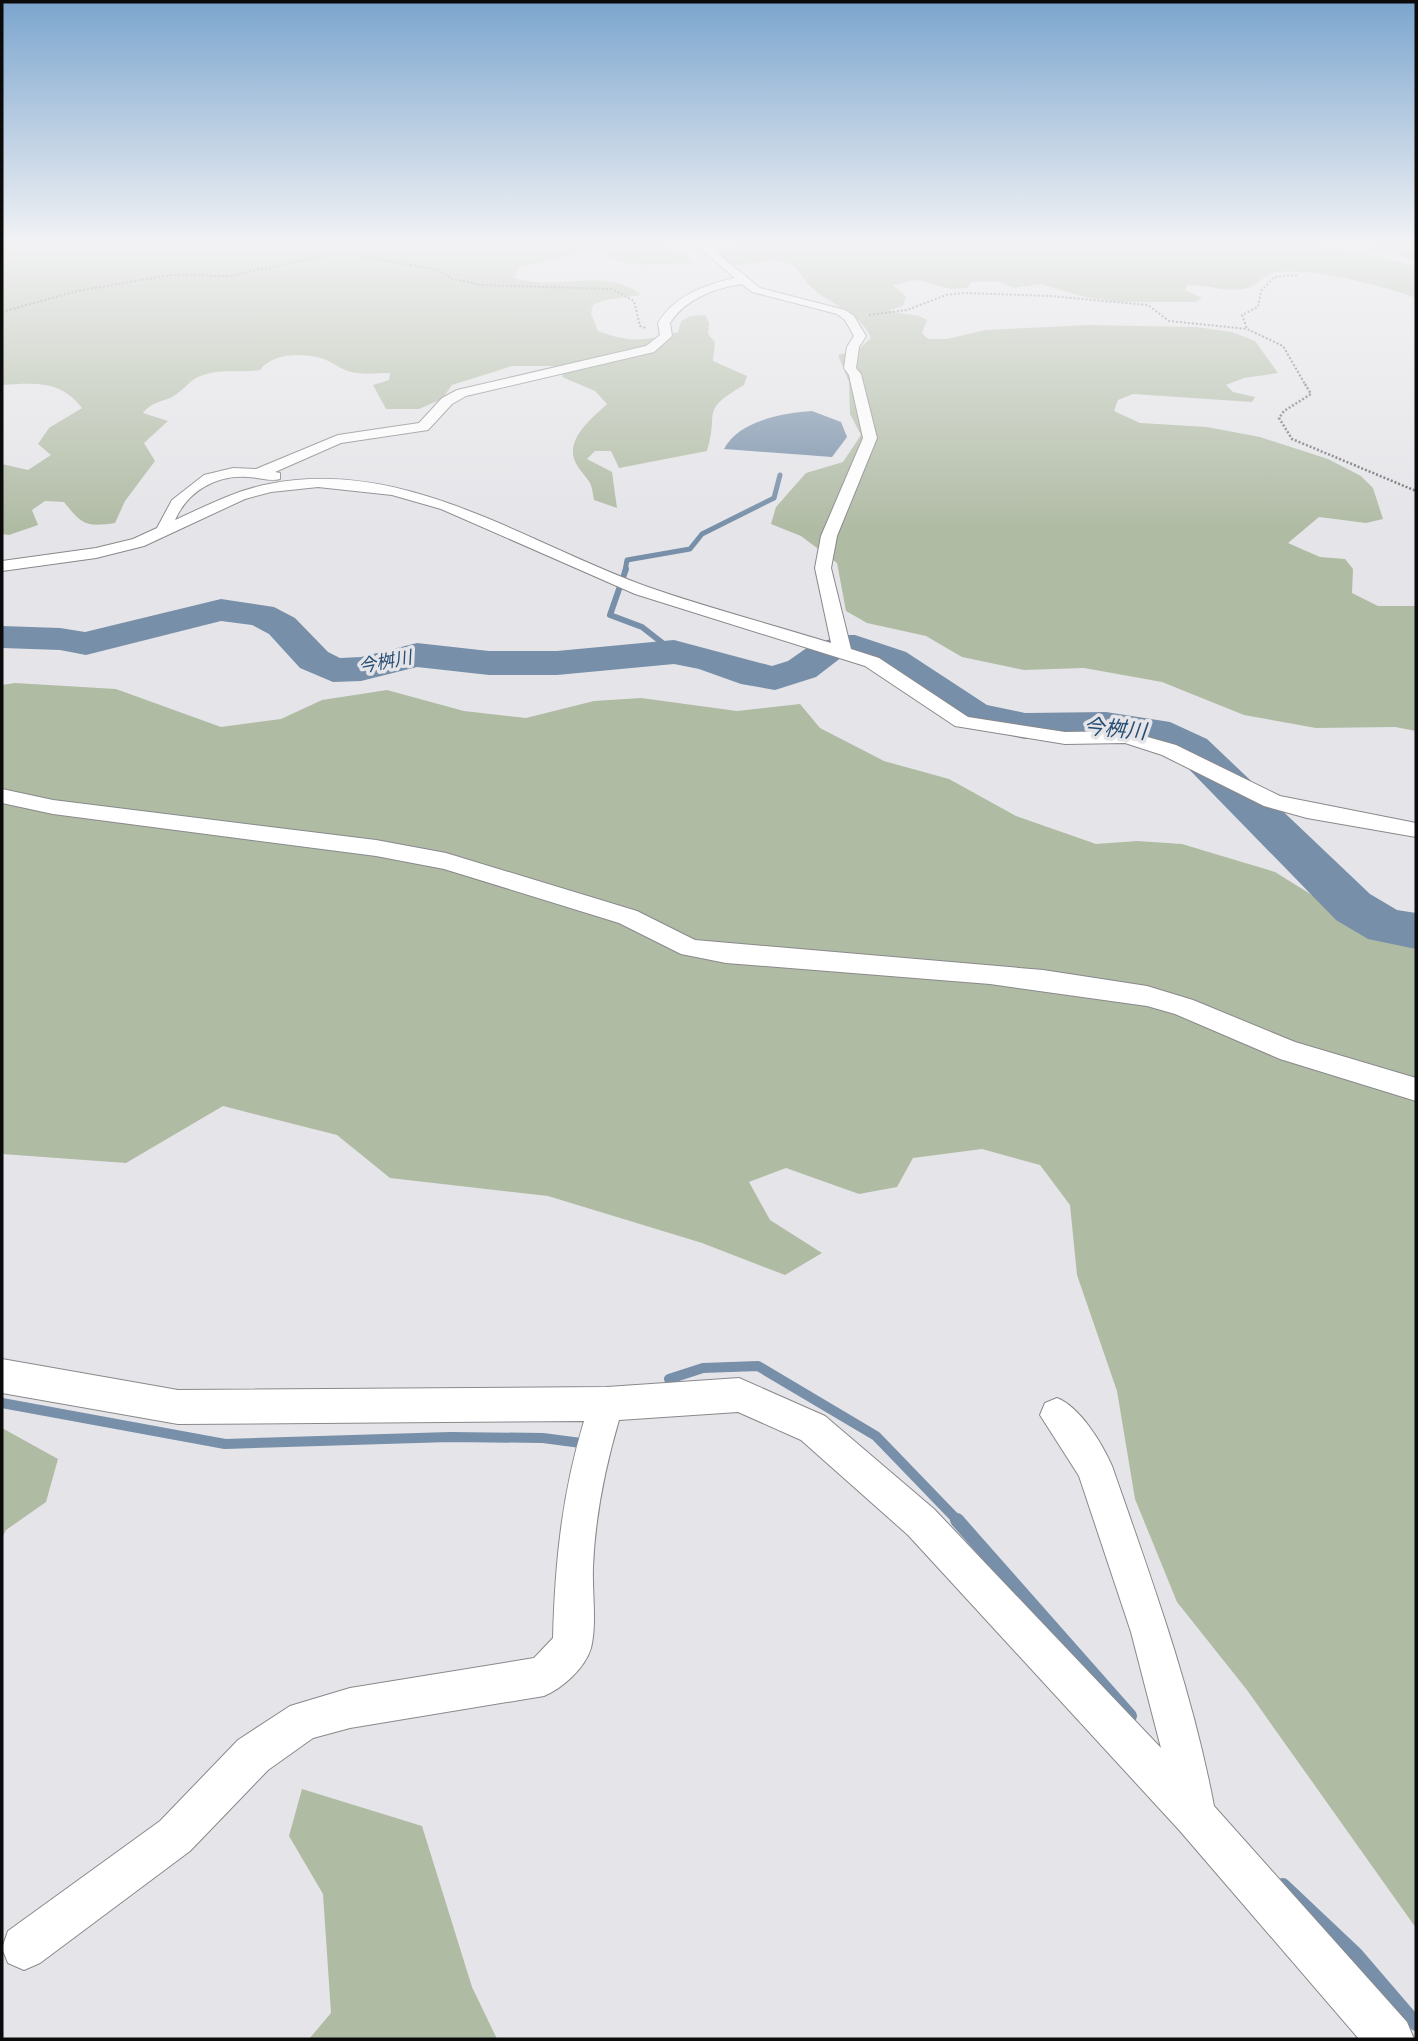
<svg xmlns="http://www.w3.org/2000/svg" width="1418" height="2041" viewBox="0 0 1418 2041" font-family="Quicksand,'Noto Sans JP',sans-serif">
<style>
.green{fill:#b0bba4}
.water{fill:#778fa8}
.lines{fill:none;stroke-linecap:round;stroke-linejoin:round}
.stream-far3{stroke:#778fa8;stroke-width:5}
.stream-far2{stroke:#778fa8;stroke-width:6}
.stream-far1{stroke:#778fa8;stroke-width:10}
.stream{stroke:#778fa8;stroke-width:14}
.river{fill:#778fa8;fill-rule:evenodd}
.street-casing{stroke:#89898c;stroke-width:2}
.path-far1{stroke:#6e6e70;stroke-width:2;stroke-dasharray:2 2;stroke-linecap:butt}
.path{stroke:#6e6e70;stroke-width:2.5;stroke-dasharray:2 2;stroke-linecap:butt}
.street{fill:#fff;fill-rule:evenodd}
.labels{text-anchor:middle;stroke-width:7;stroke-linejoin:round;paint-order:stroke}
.far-water-label{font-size:18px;font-style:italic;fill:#264d72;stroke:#e5e5e9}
.water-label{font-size:21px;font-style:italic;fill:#264d72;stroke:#e5e5e9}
</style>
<rect width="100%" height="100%" fill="#e5e5e9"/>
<g class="green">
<path d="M2,243H657L688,256L693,263L644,265L620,262L593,250L518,268L514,277C553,294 607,264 641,295L605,300L593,305L591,313L598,331C630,343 645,341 678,332L681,321L691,316L705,315L709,323L708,334L715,342L713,361L747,376L744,385C698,412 720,410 707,451L619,468L611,451H595L587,459L612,472L617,508L594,500C591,478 589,483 578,467C561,442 591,419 607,404L595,391L562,377L564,371L558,366H512L452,385L442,399L419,409H386L373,385L389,380L390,373C377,373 363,375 351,372C340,369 331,361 321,358C301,353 273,353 260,370C240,373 217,368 198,377C189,381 182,392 172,397C161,402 150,403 143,413L168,421L144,443L155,461L125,501L115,523C86,527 82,525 64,502L45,501L32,510L38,525L9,535L2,534V464L28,470L51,455L38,444L49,428L82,408C61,380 34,383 2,385Z"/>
<path d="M738,243H1316L1416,266V298C1379,285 1318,268 1278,272C1265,273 1261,283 1251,287C1232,294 1208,285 1187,285L1185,290L1202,298L1196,302H1119L1080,296L1041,284L1013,288L1001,282H972L967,288L950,289L917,280L893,285L906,297L903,306L890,310C902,316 916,312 927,320L922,333L928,339H947L985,330L1087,325L1196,327L1232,332L1255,341L1278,373L1244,378L1226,385L1233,392L1255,397L1252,402L1133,394L1118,400L1114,411L1140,423L1207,427L1260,437L1328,459L1361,476L1373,488L1383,519L1366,523L1319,517L1288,543L1320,557L1345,559L1353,569L1352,593L1378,606H1416V731L1395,727L1316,728L1244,715L1162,682L1084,668L1024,670L962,657L926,636L867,623L846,611L837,563L801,536L771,524L776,507L806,473L843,462L861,435L850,414L849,382L838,355L858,350L871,338C859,309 828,306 807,283C800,274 796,264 784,262C767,258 747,266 730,265L718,252Z"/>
<polygon points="1358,243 1416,243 1416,260"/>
<polygon points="15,683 116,689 221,727 281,719 322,700 387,690 464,711 526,718 594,701 641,698 737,711 800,704 820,728 884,761 949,779 1016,816 1096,844 1137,841 1182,844 1275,872 1349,918 1416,944 1416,1928 1247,1690 1177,1602 1135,1499 1117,1391 1077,1275 1070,1205 1040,1165 982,1149 913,1158 897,1187 859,1194 786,1168 749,1182 770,1220 822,1253 785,1275 702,1243 548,1196 390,1178 337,1135 223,1106 126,1163 2,1154 2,685"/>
<polygon points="2,1428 58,1459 46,1502 6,1530 2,1538"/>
<polygon points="302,1789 422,1826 472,1987 497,2039 309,2039 331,2013 323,1894 289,1836"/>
</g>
<path class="water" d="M812,411L841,422L847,437L832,457L724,449C738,421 783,413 812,411Z"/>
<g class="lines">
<polyline class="stream-far3" points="625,571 627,560 690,549 702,534 774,498 780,475"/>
<polyline class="stream-far2" points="626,569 610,615 642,627 674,652"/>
<g class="stream-far1">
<polyline points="669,1379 703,1368 758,1366 876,1436 959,1522"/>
<polyline points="2,1403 225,1444 450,1437 543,1438 581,1443"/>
</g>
<g class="stream">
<polyline points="957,1520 1130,1716"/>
<polyline points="1283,1885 1356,1954 1416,2024"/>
</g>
<polygon class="river" points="221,599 274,607 295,618 328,652 340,658 361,657 417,643 489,651 557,651 674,640 772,666 788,661 811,645 844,635 855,635 906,652 987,705 1025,713 1106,712 1170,722 1207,739 1370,894 1397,910 1416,913 1416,949 1368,939 1336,920 1177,757 1146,742 1106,738 1025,739 959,724 878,668 842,657 816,677 775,690 741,684 699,669 674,664 557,675 489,675 417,667 361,681 333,682 300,668 269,634 252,625 221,621 86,655 60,650 2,648 2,626 60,628 85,632"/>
<g class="street-casing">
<g id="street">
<path d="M694,243H705L760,288L845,310L854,316L866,336L859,347L856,368L861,374L877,438L837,536L831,568L851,649L879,658L968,717L1065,732L1126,731L1176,745L1280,796L1416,823V837L1307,818L1264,806L1162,755L1125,743L1065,744L955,726L865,666L635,594L441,509L392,495L318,487L271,492L245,499L144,546L96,558L2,571V561L96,548L133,539L157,528L172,500L204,475L233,468L256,469L338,435L419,423L442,398L457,390L646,346L660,335L658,323C675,295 704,285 735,278ZM742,284L752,292L837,314L845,320L854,336L847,347L844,368L849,375L863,438L821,536L815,568L831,643C770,624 708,608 648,587C526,543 405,457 269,484C236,490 206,506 175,520C188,491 216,475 247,477C258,477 270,482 280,479V473L275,472L341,443L428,430L452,404L466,396L654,352L672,336L670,323C685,299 715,288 742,284Z"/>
<polygon points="2,789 53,800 376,840 446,853 637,911 695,940 1043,970 1147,986 1193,1000 1295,1042 1416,1078 1416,1101 1280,1059 1175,1014 1147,1006 990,984 726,963 681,954 619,923 444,869 376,856 53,814 2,803"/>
<path d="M2,1359L178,1390L607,1387L739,1378L825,1416L934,1509L1161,1748L1131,1632L1079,1476L1040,1415L1045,1403L1057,1398C1080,1407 1102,1443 1112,1466C1151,1578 1192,1689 1214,1806L1407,2022L1414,2039H1359L1180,1831L908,1535L801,1440L738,1412L619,1420C605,1468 595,1517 593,1567C592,1592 597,1624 591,1648C585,1668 563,1688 544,1696L350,1728L313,1738L268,1770L190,1851L40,1963L24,1970L8,1963L2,1948L8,1931L160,1821L238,1740L290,1706L350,1688L534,1658L553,1638C555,1562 562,1494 584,1421L178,1424L2,1393Z"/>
</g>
</g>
<g class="path-far1">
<polyline points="1297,275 1274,277 1261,291 1258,307 1242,315 1247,329 1283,346 1306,386"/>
<polyline points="2,312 77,291 171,275 230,276 340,252 438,270 453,279 482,285 612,289 634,301 640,326 646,328"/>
<polyline points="869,315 907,310 946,295 964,293 1050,296 1148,305 1169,321 1247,329"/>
</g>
<polyline class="path" points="1305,384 1311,394 1284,411 1279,418 1292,439 1416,491"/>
<use href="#street" class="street"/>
</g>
<linearGradient id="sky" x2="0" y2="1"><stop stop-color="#7ba5ce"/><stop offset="0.46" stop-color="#f3f3f5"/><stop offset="1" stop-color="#f3f3f5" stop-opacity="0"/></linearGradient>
<rect width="1418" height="529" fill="url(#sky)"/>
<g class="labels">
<g class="far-water-label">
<text transform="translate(385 662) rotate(-11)" y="6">今桝川</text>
</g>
<g class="water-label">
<text transform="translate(1115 729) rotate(5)" y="7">今桝川</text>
</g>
</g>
<rect width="1418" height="2041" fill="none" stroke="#0b0b0c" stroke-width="7"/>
</svg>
